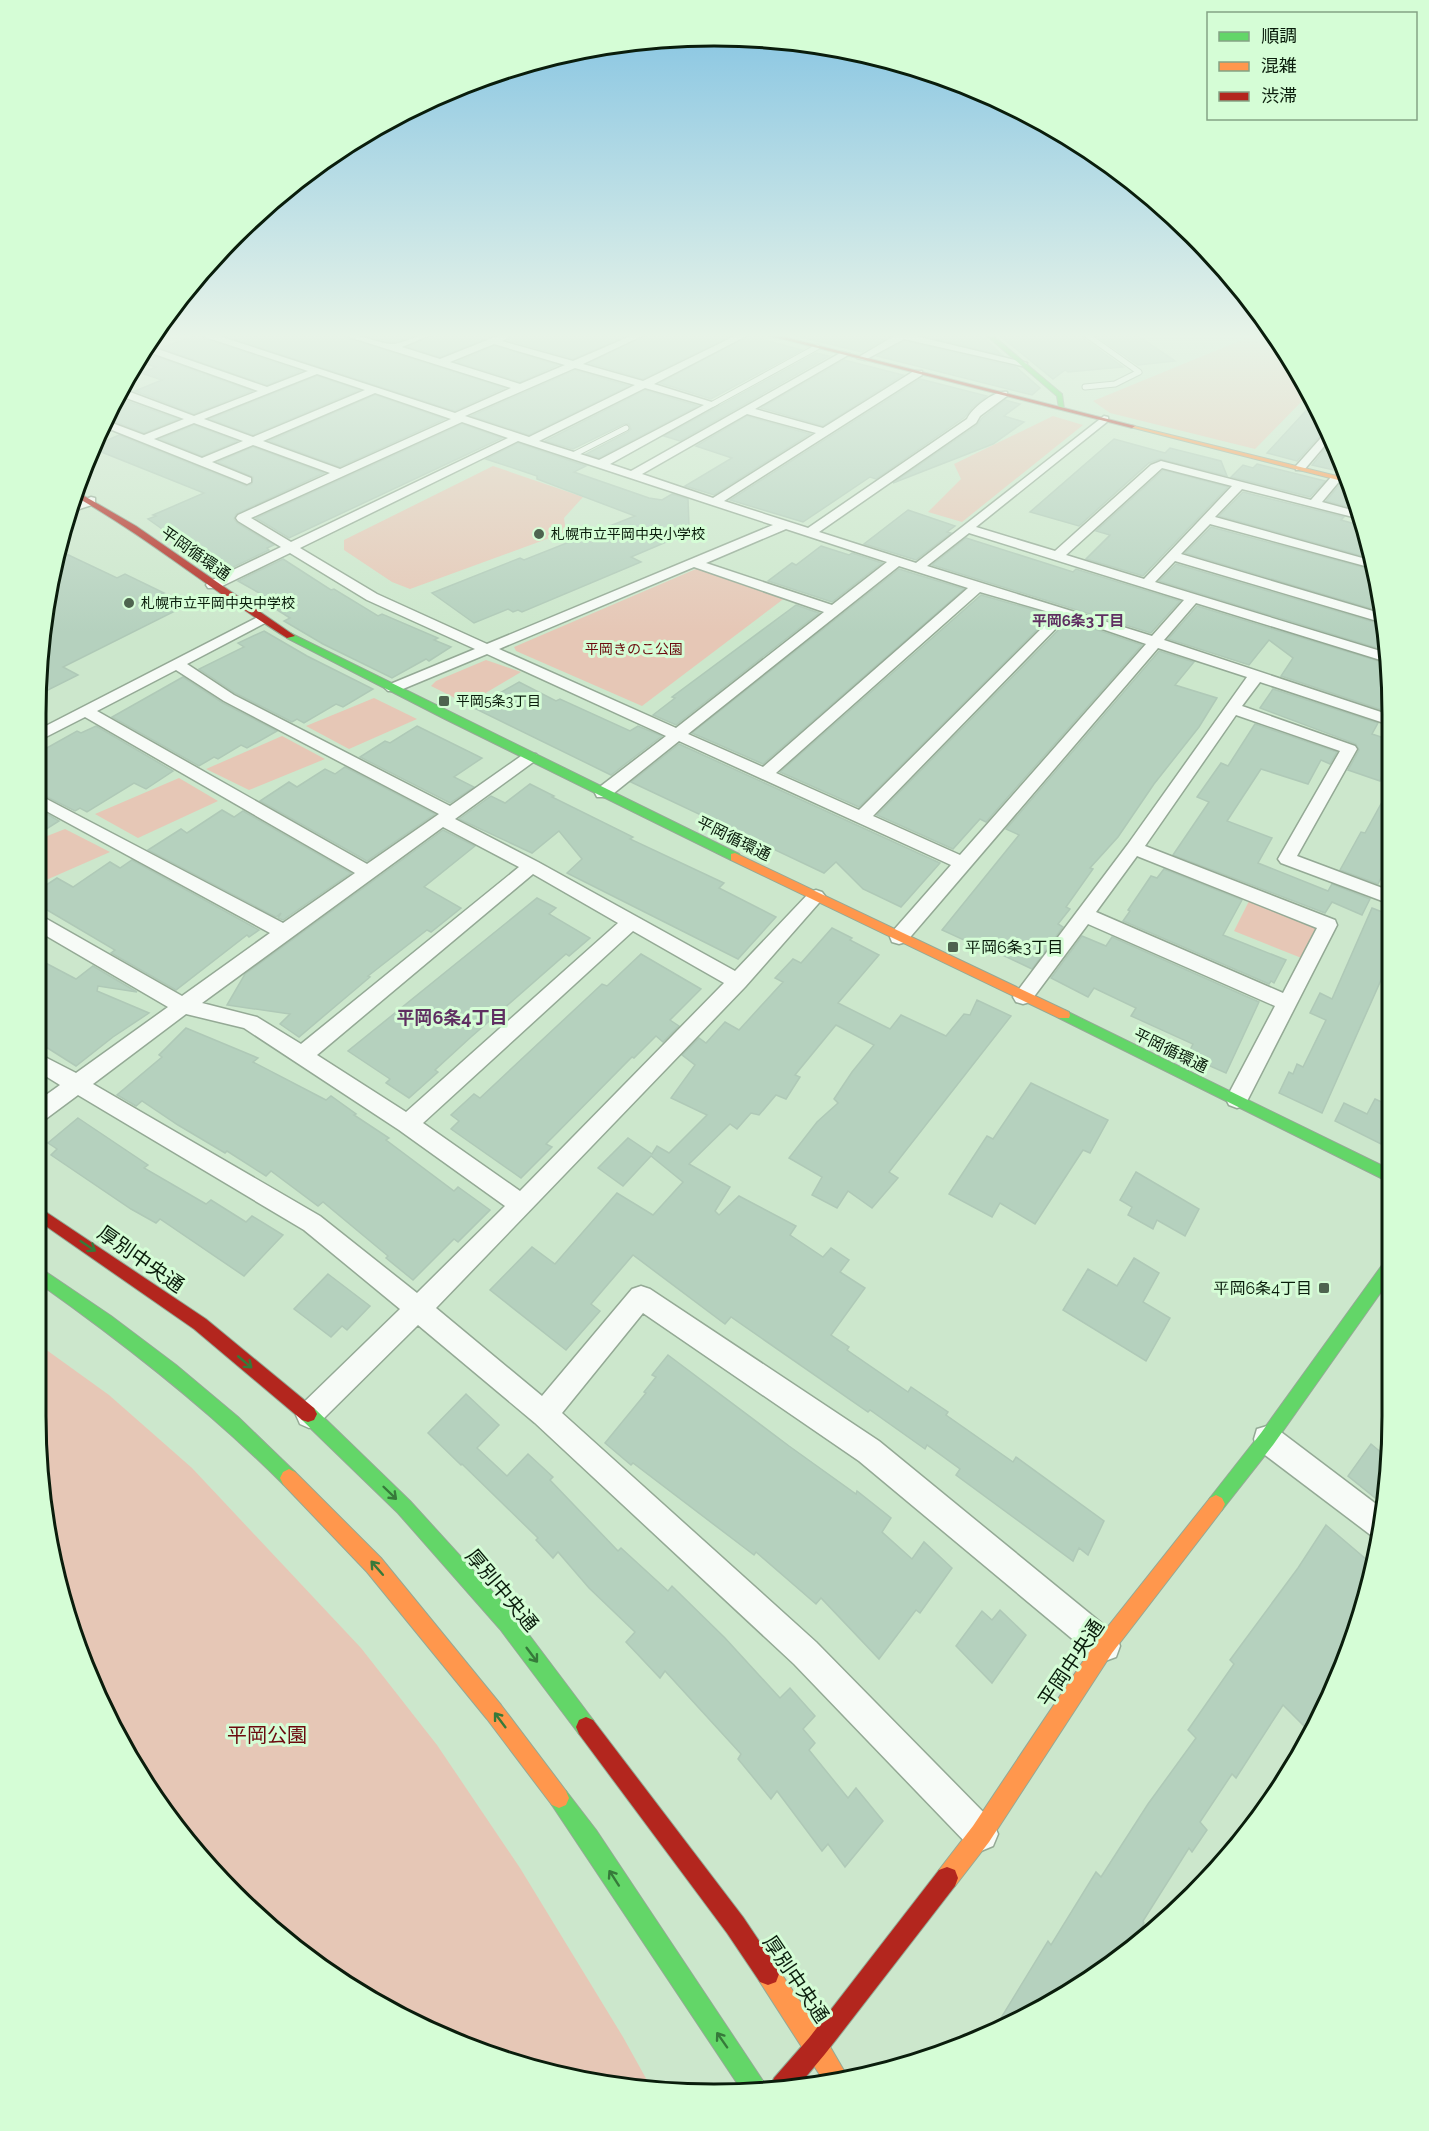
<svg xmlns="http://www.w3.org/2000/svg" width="1429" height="2131" viewBox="0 0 1429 2131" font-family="Raleway,'Noto Sans JP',sans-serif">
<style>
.green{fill:#e6c7b6}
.building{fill:#b5d1be;stroke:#afc9b7;stroke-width:1.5}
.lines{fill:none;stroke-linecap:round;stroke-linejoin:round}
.lane-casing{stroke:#94a995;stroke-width:7}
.street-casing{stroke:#94a995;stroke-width:3}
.fast-casing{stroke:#94a995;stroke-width:2}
.slow-casing{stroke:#94a995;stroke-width:2}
.jam-casing{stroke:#94a995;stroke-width:2}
.lane{stroke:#f7fbf7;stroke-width:5}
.street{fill:#f7fbf7;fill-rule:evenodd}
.fast{fill:#63d668;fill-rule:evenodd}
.slow{fill:#ff974d;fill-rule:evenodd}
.jam{fill:#b3261e;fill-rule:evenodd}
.oneway{stroke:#367a3a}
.poi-dot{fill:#4e644f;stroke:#d5fdd6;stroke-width:2}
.labels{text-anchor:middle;stroke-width:6;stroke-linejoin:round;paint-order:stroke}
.far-poi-label{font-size:14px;fill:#0a1d0c;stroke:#d5fdd6;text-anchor:start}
.far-park-label{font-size:14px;fill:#6b0a0e;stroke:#d5fdd6}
.far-neighbourhood-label{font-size:15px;font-weight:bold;fill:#5f2f61;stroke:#d5fdd6}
.street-label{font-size:16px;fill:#0a1d0c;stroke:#d5fdd6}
.poi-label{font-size:16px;fill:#0a1d0c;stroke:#d5fdd6;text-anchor:start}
.neighbourhood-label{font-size:18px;font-weight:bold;fill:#5f2f61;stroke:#d5fdd6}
.near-street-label{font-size:20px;fill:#0a1d0c;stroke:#d5fdd6}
.near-park-label{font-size:20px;fill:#6b0a0e;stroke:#d5fdd6}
.rim{fill:none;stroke:#0a1d0c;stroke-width:3}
</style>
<rect width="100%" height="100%" fill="#cce7cc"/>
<g class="green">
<polygon points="1254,335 1276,335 1309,394 1255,449 1110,413 1093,401"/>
<polygon points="1053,416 1083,425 962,522 928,512 961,479 954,464"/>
<polygon points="493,466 583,497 564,518 566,532 410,589 392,582 344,550 344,540"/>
<polygon points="696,569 704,569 786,597 642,706 516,651 514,647"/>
<polygon points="486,660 521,672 467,704 431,686 436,681"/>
<polygon points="374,698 417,719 349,749 306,726"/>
<polygon points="282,736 325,759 249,790 206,769"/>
<polygon points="179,778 218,801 138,838 95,814"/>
<polygon points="65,829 110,852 37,884 37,840"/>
<polygon points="1252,895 1328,925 1309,961 1234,931"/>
<polygon points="41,1346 109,1395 192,1468 361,1648 437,1745 520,1868 623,2037 653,2091 539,2072 455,2043 301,1955 234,1896 151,1794 72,1634 42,1505"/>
</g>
<g class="building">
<polygon points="197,335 202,335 204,339 301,371 267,385 160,348"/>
<polygon points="222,335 346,335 348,339 505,388 455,411"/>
<polygon points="361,335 417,335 394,342"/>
<polygon points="432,335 495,335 440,357 408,347"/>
<polygon points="511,335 628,335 573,359 508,340"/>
<polygon points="646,335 733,335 643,379 589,363"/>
<polygon points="750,335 762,335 764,340 802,350 711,399 660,383"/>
<polygon points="792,335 892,335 862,352"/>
<polygon points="919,335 981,335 1002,355"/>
<polygon points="999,335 1082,335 1084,339 1123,367 1068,372 1065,370 1053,379"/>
<polygon points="1095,335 1137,335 1175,361 1138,365"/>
<polygon points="904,341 1016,367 1040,388 1032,395 877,356"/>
<polygon points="494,346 558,365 520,382 457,362"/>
<polygon points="145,353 252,391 194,414 135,391 162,380 141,373 156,367 139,362"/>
<polygon points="816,353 829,356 680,441 664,436"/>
<polygon points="844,360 903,375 823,426 761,408"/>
<polygon points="575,370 629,386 529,435 471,416"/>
<polygon points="317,376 359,390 253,435 210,419"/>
<polygon points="920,379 987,396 972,408 965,417 876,479 870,477 803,522 730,500"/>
<polygon points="645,390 698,406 599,458 586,454 628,432 631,429 629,424 624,424 573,449 545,441"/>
<polygon points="375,395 445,419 340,467 269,441"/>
<polygon points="116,398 118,398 178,419 144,433 105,418"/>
<polygon points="1005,400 1020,404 1004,416 1024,422 993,444 893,483 977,425 982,418"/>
<polygon points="1313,403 1327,428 1297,461 1267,453"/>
<polygon points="747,416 810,434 714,495 685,486 732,458 696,446"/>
<polygon points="462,424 502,438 289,538 256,518"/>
<polygon points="194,425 237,441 202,456 160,439"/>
<polygon points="119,435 246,486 252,484 253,477 218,462 253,447 324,473 236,514 234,519 237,523 274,545 267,548 269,550 223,572 148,519 156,516 153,515 204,493 94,449 96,445"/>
<polygon points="1114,439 1165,453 1170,448 1221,461 1227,476 1160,459 1149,463 1079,526 1030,512"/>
<polygon points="1333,439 1341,455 1347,473 1312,465"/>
<polygon points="518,443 586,466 574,472 649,498 662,500 672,494 688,499 689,525 683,535 631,557 641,562 522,612 518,610 513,612 508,609 474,623 432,593 520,558 524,560 635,516 537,479 537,476 486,459"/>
<polygon points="1257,464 1325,481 1310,497 1231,477 1243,465 1253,468"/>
<polygon points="1163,470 1228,487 1143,576 1086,559 1110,535 1096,531"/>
<polygon points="1340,484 1351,487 1356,502 1352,508 1326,501"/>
<polygon points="1243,492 1344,517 1341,520 1363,526 1373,559 1219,516"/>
<polygon points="908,510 955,526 947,532 951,533 916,560 864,544"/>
<polygon points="1211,527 1377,571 1383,612 1185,553"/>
<polygon points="966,538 1073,572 1076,569 1180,601 1151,633 932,565"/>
<polygon points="821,546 849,555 852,553 882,563 832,602 768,581 792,563 796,565"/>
<polygon points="60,551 117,578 125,574 164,593 154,597 179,609 63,667 78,675 38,695 49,582"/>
<polygon points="283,559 331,590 334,589 378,616 382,614 438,638 434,640 451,647 429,661 426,659 392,678 323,644 284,621 290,618 263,601 268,598 238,581"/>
<polygon points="1176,564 1384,625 1387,651 1159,581"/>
<polygon points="899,569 964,589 763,764 692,733"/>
<polygon points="981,595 1052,615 859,807 780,772"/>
<polygon points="796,605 819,613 676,725 653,715 675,698 672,697"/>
<polygon points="1197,606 1388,664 1391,699 1385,711 1281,676 1293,658 1269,640 1249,665 1168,639"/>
<polygon points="1068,620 1142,645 986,822 980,819 953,849 877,815"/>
<polygon points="264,631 307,656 373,689 343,707 336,704 304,723 297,719 292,722 235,693 199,669 244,647 238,643"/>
<polygon points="1159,651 1194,662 1175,685 1217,698 1199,727 1154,784 1118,837 1090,868 1093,869 1066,907 1070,909 1058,924 1063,927 1032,969 969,939 966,941 942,930 1019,835 1006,829"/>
<polygon points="183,677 223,703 277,731 247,748 241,745 218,759 214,757 199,766 112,717"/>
<polygon points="519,682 556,701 560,699 630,731 638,726 662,736 611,775 474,708"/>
<polygon points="1273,689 1378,723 1372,734 1393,741 1380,781 1348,770 1359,750 1356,744 1260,708"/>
<polygon points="1255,724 1337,752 1330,764 1321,760 1308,784 1261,769 1227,821 1272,838 1258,863 1328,891 1332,884 1370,899 1362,915 1332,902 1325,913 1173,855 1209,802 1197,797 1221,763 1228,766"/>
<polygon points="96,726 173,771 146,789 134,783 87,812 80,808 75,811 37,792 36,754 77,731 81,733"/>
<polygon points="417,726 482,758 454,777 474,787 450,803 360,757 385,741 390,743"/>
<polygon points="679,744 940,863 901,907 863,889 836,862 824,873 631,782"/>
<polygon points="345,767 435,814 367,861 260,801 289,782 297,787 325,769 335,774"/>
<polygon points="1393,782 1393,854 1378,884 1340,870 1361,832 1365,833"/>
<polygon points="530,784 554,796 552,797 633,837 630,839 724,883 719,888 776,917 738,959 567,873 582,859 559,831 532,853 459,819 491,796 505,803"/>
<polygon points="37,808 59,821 37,835"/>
<polygon points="222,810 234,817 243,811 351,873 283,920 278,918 281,913 276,917 148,850 181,829 187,833"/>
<polygon points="443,830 475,846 424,887 461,908 431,932 427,930 368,976 370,977 299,1037 280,1024 290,1014 227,1005 245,974"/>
<polygon points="132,860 259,930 249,937 247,935 176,990 111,953 115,950 37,904 37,891 57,878 73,887 110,862 120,868"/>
<polygon points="1164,869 1242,900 1223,935 1286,960 1274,983 1271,981 1269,984 1123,921 1130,911 1128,910 1151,876 1157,878"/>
<polygon points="537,898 556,908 549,914 590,938 569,956 566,954 471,1037 435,1070 438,1072 409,1098 386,1083 390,1079 348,1051"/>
<polygon points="1372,908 1393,916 1393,953 1322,1113 1279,1093 1289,1072 1293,1074 1297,1064 1303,1067 1326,1020 1310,1013 1320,993 1332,999"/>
<polygon points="832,928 852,938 850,940 879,955 838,1003 890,1029 901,1015 946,1036 964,1014 970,1015 977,1000 1011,1016 889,1172 898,1178 872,1208 848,1191 837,1208 812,1195 822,1177 789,1158 817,1122 838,1103 834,1099 852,1072 874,1045 836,1025 795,1075 800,1077 786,1099 776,1095 759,1115 751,1113 737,1129 730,1124 689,1164 730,1187 715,1211 719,1215 739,1196 796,1226 790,1235 823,1257 831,1248 849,1260 840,1272 865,1288 831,1335 849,1347 847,1350 908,1392 911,1387 948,1412 946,1415 1013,1462 1016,1457 1104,1521 1088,1555 1079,1548 1073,1561 956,1475 960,1469 927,1445 925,1449 870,1410 868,1412 731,1317 725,1324 633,1255 591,1304 600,1311 566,1350 490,1290 532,1247 555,1264 617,1193 653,1215 683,1182 651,1156 623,1186 598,1168 628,1138 652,1154 657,1146 669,1153 707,1115 671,1098 695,1065 682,1055 699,1038 706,1043 725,1022 739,1030 783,982 775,978 793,959 801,963"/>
<polygon points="1082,936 1106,946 1112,937 1259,1002 1226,1073 1187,1056 1193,1044 1131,1016 1136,1008 1094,988 1088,997 1051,978"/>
<polygon points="641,954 701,989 670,1020 679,1026 663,1042 656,1036 634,1058 632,1057 546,1144 552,1147 521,1178 451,1129 459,1121 451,1115 474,1094 480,1098 602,984 607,986"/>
<polygon points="38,959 76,979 93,966 137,992 98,986 97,991 149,1013 113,1037 76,1066 38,1042"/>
<polygon points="186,1028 258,1058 253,1062 326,1100 331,1096 356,1114 354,1115 389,1138 386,1140 454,1191 458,1187 490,1210 458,1242 454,1239 413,1280 386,1258 388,1256 323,1202 318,1206 271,1171 266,1176 227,1151 225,1153 178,1125 142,1101 136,1106 117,1095 162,1057 159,1055"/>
<polygon points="1031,1083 1108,1120 1090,1153 1083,1150 1035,1224 1000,1203 992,1217 949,1194 987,1136 993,1139"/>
<polygon points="1375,1099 1393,1107 1393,1140 1384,1135 1381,1144 1335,1121 1344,1103 1367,1114"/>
<polygon points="78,1118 148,1165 144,1168 206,1204 211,1200 246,1222 252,1216 283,1235 244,1276 160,1219 156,1223 131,1209 51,1155 57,1149 48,1143"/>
<polygon points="1136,1172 1199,1209 1185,1236 1157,1220 1153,1229 1128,1215 1132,1207 1120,1200"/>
<polygon points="1134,1258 1159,1273 1143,1302 1170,1318 1146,1361 1063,1310 1088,1269 1117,1286"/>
<polygon points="328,1274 370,1306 347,1330 342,1326 331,1337 294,1309"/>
<polygon points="668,1355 789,1446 856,1494 857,1491 891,1518 882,1532 912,1559 924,1542 952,1568 920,1613 916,1610 879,1659 821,1598 816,1604 756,1552 754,1555 633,1463 631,1465 605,1443 646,1393 644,1392 656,1377 652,1375"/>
<polygon points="466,1394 499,1425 477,1448 507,1476 528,1454 553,1477 550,1480 618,1551 621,1548 668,1591 672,1586 725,1638 780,1698 790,1688 815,1716 803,1729 815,1743 809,1750 848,1798 856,1788 883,1821 845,1867 828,1844 822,1851 777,1791 771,1799 738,1759 741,1754 665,1671 660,1678 626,1642 635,1632 589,1588 558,1552 553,1558 536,1540 538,1538 462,1464 461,1465 428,1433"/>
<polygon points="1371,1444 1389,1459 1384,1505 1348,1476"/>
<polygon points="1326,1525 1374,1566 1323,1717 1312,1734 1283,1705 1236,1778 1232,1774 1200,1822 1207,1830 1192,1852 1189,1848 1143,1921 1144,1923 1131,1944 1053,2004 993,2031 1048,1941 1051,1945 1096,1872 1101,1877 1148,1804 1196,1738 1188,1730 1234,1664 1230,1660 1298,1568"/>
<polygon points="1000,1610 1026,1635 992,1683 956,1646 982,1611 992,1620"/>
</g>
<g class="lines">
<g class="lane-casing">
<g id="lane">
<polyline points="1085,387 1115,384 1139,372 1087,335"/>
<polyline points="713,404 817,347"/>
<polyline points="573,455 626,428"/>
</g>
</g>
<g class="street-casing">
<g id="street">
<path d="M204,335H216L455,413L511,388L349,337L348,335C362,335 384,345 394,344C407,342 416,335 430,335L402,347L440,359L500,335H509L508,338L502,341L573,361L633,335H644L583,364L643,381L737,335H748L654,384L718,404L610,464L631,471L842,352L850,354L755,409L823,428L914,371H922V375L724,501L808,528L967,419C972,408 995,390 1007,392V396L980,416L976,423L819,532L916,563L1104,416L1108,417V421L976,527L1055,551L1151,465L1161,461L1311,500L1332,476H1340L1342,478L1322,502L1359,512L1361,519L1242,489L1215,517L1373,561L1376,569L1210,524L1181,554L1383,614L1384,623L1175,561L1155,582L1387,653V662L1196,603L1164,640L1393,716V726L1260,682L1242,706L1355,746L1357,749L1297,856L1393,892V905L1281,863L1278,859L1340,751L1236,715L1145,846L1335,920L1337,925L1245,1105L1237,1108L1229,1105L1226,1099L1275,1006L1088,924L1030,1002L1023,1004L1016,1002L1013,997L1128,844L1247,677L1158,648L906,942L899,944L892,942L890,937L892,932L951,865L679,741L609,797H597L595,793L597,789L666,736L487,654L398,691H388L385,688L388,685L475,649L367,600L290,553L218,588H208L206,585L208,582L281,547L238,521L236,518L238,515L330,473L253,445L212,462L251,478V482L247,484L102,426L104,420L144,435L184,419L118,395L122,389L194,416L258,391L146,351L149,346L267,387L308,371L205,337ZM494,344L565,365L520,384L450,362ZM575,368L635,385L529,437L465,416ZM317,374L365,390L253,437L204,419ZM645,388L704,405L599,460L539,441ZM375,393L451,419L340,469L263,441ZM747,414L816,433L713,498L642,474ZM462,422L508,438L291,542L251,518ZM194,423L243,441L202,458L154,439ZM518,441L773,525L487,644L377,594L300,548ZM1162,468L1232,486L1144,579L1066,555ZM786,529L887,562L832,605L706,563ZM969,533L1184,600L1152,636L927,566ZM899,566L968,588L763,767L688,734ZM694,567L824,612L676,728L499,649ZM980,592L1056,614L859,810L776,773ZM1067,617L1146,644L960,855L873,816ZM1137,856L1317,928L1283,993L1096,912Z"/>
<polygon points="896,335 911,335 1027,363 1022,366 904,339 865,360 857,358"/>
<polygon points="1328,430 1332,437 1304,470 1296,470 1296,466"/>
<polygon points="91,497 95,498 95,504 73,511 76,503"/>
<path d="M260,616L265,617L267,620L265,623L187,664L234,695L450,806L524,754H536L538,757L536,760L455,819L538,862L735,971L810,892L816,890L822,892L825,896L745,987L436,1308L542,1396L632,1289L641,1286L650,1289L879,1441L1116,1635L1120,1646L1116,1657L1105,1661L1094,1657L859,1461L643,1313L562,1413L816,1642L993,1822L998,1834L993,1846L981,1851L969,1846L794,1664L535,1423L418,1325L318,1424L309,1428L300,1424L296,1415L300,1406L400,1309L304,1230L78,1095L47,1118L39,1121V1100L60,1085L39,1072V1054L76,1073L168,1007L38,931L37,917L45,918L182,996L270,933L37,806V794L283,923L355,873L85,717L36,742V731ZM176,670L224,701L439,814L367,864L97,711ZM443,827L519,867L301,1044L257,1017L202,1003ZM533,874L618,923L406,1112L317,1055ZM633,931L724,983L520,1191L423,1123ZM186,1014L244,1028L399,1130L505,1206L417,1293L320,1216L93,1084Z"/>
<polygon points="1267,1426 1277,1429 1384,1510 1381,1540 1372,1536 1257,1449 1254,1439 1257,1429"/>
</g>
</g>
<g class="fast-casing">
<g id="fast">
<polygon points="986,335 992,335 1062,394 1064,409 1059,408 1057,396"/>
<polygon points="290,633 739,854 741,857 739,860 731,860 445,719 287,638 287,634"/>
<polygon points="1064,1010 1393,1171 1393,1184 1059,1018 1058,1015"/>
<polygon points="1393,1255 1393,1275 1273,1445 1222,1510 1216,1513 1210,1510 1207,1504 1210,1498 1261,1433 1388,1257"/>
<path d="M40,1268L111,1316L176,1365L238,1417L295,1472L298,1478L295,1484L289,1487L283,1484C208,1409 126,1345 40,1284Z"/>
<polygon points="308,1406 314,1408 410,1501 514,1615 593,1720 596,1727 593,1734 586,1737 579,1734 500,1629 398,1513 302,1420 299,1414 302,1408"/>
<polygon points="559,1788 566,1791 596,1830 767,2087 741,2089 552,1805 549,1798 552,1791"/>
</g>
</g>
<g class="slow-casing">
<g id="slow">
<polygon points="1130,425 1349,479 1350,483 1130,427"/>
<polygon points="735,853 1069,1012 1070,1015 1069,1018 1059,1018 731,860 731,854"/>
<polygon points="289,1469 295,1472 381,1558 501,1705 566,1791 569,1798 566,1805 559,1808 552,1805 487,1719 367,1572 283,1484 280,1478 283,1472"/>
<polygon points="1216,1495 1222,1498 1225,1504 1222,1510 1112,1653 989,1842 955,1886 947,1889 939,1886 936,1878 939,1870 973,1826 1098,1639 1210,1498"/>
<polygon points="768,1963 776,1966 825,2038 850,2081 825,2083 760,1982 757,1974 760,1966"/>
</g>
</g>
<g class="jam-casing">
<g id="jam">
<polygon points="767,335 776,335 1135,426 1132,428"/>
<path d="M79,493L136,526L295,636L287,638C215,593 151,540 78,498Z"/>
<polygon points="40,1208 206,1319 314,1408 317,1414 314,1420 308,1422 302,1420 194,1329 40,1222"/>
<polygon points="586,1717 593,1720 743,1917 776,1966 779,1974 776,1982 768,1985 760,1982 727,1933 579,1734 576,1727 579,1720"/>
<polygon points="947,1867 955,1870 958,1878 955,1886 825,2054 799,2085 770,2087 774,2078 809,2038 939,1870"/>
</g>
</g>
<use href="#lane" class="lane"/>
<use href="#street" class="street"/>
<use href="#fast" class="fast"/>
<use href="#slow" class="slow"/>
<use href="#jam" class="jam"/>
</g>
<defs><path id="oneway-shaft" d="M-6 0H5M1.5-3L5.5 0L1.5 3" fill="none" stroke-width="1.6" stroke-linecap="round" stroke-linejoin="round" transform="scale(1.5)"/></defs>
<g class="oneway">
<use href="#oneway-shaft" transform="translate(88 1246) rotate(34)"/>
<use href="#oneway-shaft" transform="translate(245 1362) rotate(40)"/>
<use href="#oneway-shaft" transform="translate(390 1493) rotate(44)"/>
<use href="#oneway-shaft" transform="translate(377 1568) rotate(-131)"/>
<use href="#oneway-shaft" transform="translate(532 1655) rotate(53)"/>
<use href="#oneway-shaft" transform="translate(500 1720) rotate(-127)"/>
<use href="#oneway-shaft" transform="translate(614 1878) rotate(-123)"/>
<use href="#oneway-shaft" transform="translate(722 2040) rotate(-125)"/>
</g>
<linearGradient id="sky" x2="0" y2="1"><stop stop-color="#81c2e2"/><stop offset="0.53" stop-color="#e8f4e8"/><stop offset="1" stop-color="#e8f4e8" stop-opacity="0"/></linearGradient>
<rect width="1429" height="633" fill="url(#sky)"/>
<g class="poi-dot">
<circle cx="539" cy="534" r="6"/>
<circle cx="129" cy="603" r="6"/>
<rect x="438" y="695" width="12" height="12" rx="3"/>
<rect x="947" y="941" width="12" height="12" rx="3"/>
<rect x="1318" y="1282" width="12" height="12" rx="3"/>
</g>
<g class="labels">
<g class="far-poi-label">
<text x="551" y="539">札幌市立平岡中央小学校</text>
<text x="141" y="608">札幌市立平岡中央中学校</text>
<text x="456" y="706">平岡5条3丁目</text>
</g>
<g class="far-park-label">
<text x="634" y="654">平岡きのこ公園</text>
</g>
<g class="far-neighbourhood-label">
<text x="1078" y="626">平岡6条3丁目</text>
</g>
<g class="street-label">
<text transform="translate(196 553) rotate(35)" y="6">平岡循環通</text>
<text transform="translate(734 838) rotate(26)" y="6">平岡循環通</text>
<text transform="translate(1171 1050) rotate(26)" y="6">平岡循環通</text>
</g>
<g class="poi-label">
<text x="965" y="953">平岡6条3丁目</text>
<text x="1312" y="1294" text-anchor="end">平岡6条4丁目</text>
</g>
<g class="neighbourhood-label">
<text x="452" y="1024">平岡6条4丁目</text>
</g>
<g class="near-street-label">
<text transform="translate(141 1259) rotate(35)" y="7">厚別中央通</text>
<text transform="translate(502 1590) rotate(50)" y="7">厚別中央通</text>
<text transform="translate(1071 1663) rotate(-56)" y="7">平岡中央通</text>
<text transform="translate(796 1979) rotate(56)" y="7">厚別中央通</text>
</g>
<g class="near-park-label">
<text x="267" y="1742">平岡公園</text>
</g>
</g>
<path d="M0 0H1429V2131H0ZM714 46H714A668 668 0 0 1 1382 714V1416A668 668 0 0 1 714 2084H714A668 668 0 0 1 46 1416V714A668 668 0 0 1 714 46Z" fill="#d5fdd6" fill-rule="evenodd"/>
<path class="rim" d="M714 46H714A668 668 0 0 1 1382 714V1416A668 668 0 0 1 714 2084H714A668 668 0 0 1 46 1416V714A668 668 0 0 1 714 46Z"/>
<rect x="1207" y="12" width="210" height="108" fill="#d5fdd6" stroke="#84a385" stroke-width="1.5"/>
<rect x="1219" y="32" width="30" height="9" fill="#63d668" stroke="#84a385" stroke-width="1.5"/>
<text x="1261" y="42" font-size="18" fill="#0a1d0c">順調</text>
<rect x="1219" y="62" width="30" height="9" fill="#ff974d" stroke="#84a385" stroke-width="1.5"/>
<text x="1261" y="72" font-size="18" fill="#0a1d0c">混雑</text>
<rect x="1219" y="92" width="30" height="9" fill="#b3261e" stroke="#84a385" stroke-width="1.5"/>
<text x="1261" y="102" font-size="18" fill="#0a1d0c">渋滞</text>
</svg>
